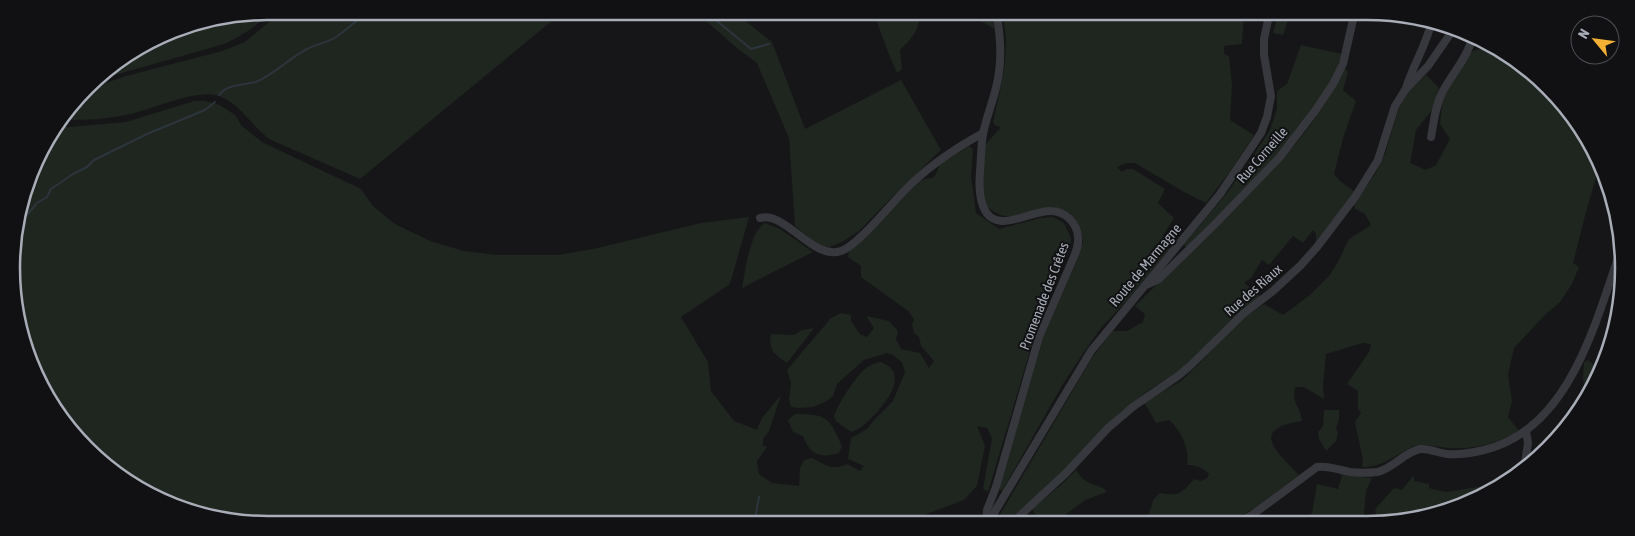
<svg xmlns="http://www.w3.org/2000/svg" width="1635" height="536" viewBox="0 0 1635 536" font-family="'Asap Condensed',sans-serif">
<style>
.green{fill:#1e261f}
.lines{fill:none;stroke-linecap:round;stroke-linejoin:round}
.stream{stroke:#2c353c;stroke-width:2}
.minor{stroke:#37383d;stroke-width:8}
.labels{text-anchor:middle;stroke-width:4;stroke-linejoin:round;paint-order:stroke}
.street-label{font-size:14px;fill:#a8adb8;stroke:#111113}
.rim{fill:none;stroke:#a8adb8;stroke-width:2.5}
</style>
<rect width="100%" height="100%" fill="#161618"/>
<g class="green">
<path d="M268,11H273C257,25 243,36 224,44L94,81L99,75L170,31Z"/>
<path d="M282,11H558L559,15L360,179L271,140C252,127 241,104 219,96C198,88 153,109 130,114C109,119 88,120 66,120L72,110L91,88L126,76L222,51L245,42Z"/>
<polygon points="695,11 733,11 772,42 805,129 901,80 941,150 893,196 859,231 842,242 829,247 819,246 795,226 789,138 757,63 738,49"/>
<path d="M873,11H919C921,29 912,38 900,50L902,69L897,73L888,52Z"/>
<polygon points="967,11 991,11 995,29 966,13"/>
<path d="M1000,11H1244L1242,44L1224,46V54L1229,56L1232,86L1230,120L1254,135L1231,170L1206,203L1184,192L1135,163H1126L1117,167L1122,172L1127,169H1133L1165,189L1158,203L1174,218L1163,235V245L1170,248L1127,300L1100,329L1082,355L1063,384L1002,491L998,488L1042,339L1078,258L1083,241L1081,231L1076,221L1066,211L1053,207L1011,217C1000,216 994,212 985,206L982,188L985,145L1001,127L996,126L993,122C999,95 1009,59 1005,30C1004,24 1002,17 1000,11Z"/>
<polygon points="1279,11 1291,11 1283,35 1273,33"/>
<polygon points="1301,45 1342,54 1341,63 1324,93 1278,158 1186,249 1184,244 1226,194 1250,161 1270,130 1277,109 1277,91 1287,84"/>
<path d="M1488,47L1523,64L1589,139L1599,168L1586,212L1573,263L1579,267L1572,284L1560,302L1545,315L1514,348L1508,375L1512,401L1508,417L1519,431C1498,443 1474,450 1449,448C1437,447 1426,443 1414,446C1410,447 1405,451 1401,453C1388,461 1377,467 1362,467L1363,460L1355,422L1361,413L1358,409V391L1347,384L1369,352L1371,344L1363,343L1326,354L1323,386L1324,399L1304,387H1295C1292,407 1300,404 1302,421C1249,429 1276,451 1299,475L1253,509L1228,523H1145L1152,505L1153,500L1160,493C1180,496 1181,494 1194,479L1201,481L1207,478L1209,474C1202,467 1196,465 1187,465C1190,449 1181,430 1169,420L1156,423L1144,402L1181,381L1200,363L1228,333L1244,318L1264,304L1283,315L1310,295L1329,276L1338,262L1349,239L1371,225L1365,214L1355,209L1354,204L1375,174L1384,157L1399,107L1407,93L1426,75L1439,88L1432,110L1416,130L1410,163L1426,170L1436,165L1450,139L1440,124L1443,94L1465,59L1473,51Z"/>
<path d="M1344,67L1348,72L1343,90L1356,101L1343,138L1334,174L1340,181L1355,192L1316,242V234L1313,230L1303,243L1293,236L1269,265L1262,260L1251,278L1244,283L1261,297L1178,372L1149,390L1118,414L1076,459L1023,508L1004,523H995L1090,361L1112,331H1127L1143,322L1145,314L1135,306L1276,167C1302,137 1329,104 1344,67Z"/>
<path d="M194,101H205L220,105L235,115L242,126L262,142L361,189L373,206L395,224L430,241L464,251L497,255H558L593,249L701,223L749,217L730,284L681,317L708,362L711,391L734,421L757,430L762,418L781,395L769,431L763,439V446L767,447L757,461L759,474L772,483L799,486L800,468L804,460L812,458C827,465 830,471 847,464L860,471L864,466L848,459L851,438L867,429L874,420L893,401L905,372L902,362L893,355L887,353L864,360L837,384L833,396L827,401L813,407L798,408L791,407L789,400L791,383L787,370L831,318L841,313L851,315V321L860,334L867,337L874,328L866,316L889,321L898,331L896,339L901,349L920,353L929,368L934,361L921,346L919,337L914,333L912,325L914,319L908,311L861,277V266L848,257L849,251C872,228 894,205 918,183C929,173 934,186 939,165L969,146L973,149L971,176L976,213L999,229L1040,218L1053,217L1064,223L1071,238L1069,251L1044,304L988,492L983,489L992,438L987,428L977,426L985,446L977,486L964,500L924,515L928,523L268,525L202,516L125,481L55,411L20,334L13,235L38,154L58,128L126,122Z"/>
<path d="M765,223L780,229L813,252L742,288C745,272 750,231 765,223Z"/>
<path d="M814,328L787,363C774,354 768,350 771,334L794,335L802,330Z"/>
<path d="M1588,360L1593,364C1596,379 1596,388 1586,401L1583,378L1584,362Z"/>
<path d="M880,362C915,373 880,411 865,424C861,428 856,430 851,432L836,421L834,416C838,404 858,372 869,366C872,364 877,363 880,362Z"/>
<polygon points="1324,410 1339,410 1339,419 1336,429 1338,432 1336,441 1326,451 1319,439 1318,432 1323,426"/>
<path d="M795,414C827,414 829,417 842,446L839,453C820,459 809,454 803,436L793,432L788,420Z"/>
<path d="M1076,470C1079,474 1083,480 1088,482C1095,487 1101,484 1107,492L1085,500L1065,515L1048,523L1037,517L1032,509L1061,485Z"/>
<polygon points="1342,475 1372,478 1366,491 1363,523 1302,523 1312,513 1317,484 1338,489"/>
<polygon points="1414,475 1414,481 1429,484 1429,488 1446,492 1503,483 1480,498 1400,523 1376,523 1379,519 1375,512 1377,507 1394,488 1402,490"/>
</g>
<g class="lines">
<g class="stream">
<polyline points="704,11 717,21 751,49 769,44"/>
<path d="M219,95C228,83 245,86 258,81C274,74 291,57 307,49C316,44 327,43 336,37C350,28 357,17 374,11"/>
<polyline points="14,236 18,226 37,203 47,197 51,189 73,174 87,167 94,160 147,134 205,110 215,102"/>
<polyline points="754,524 759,497"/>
</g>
<g class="minor">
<path d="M1406,88C1413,65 1427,44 1432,20"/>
<path d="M1431,137C1434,122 1435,105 1443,91C1452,74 1467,58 1472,39"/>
<path d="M760,218C786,211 813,261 841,251C858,245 889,206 904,191C927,167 954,149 983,133"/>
<polyline points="1148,284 1159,279 1216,223 1279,158 1315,111 1333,84 1343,64 1355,11"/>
<polyline points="1524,469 1528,443 1526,431"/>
<path d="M986,523L987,510L996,487L1039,337L1073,259C1076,252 1079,245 1078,237C1077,223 1065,211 1051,211C1030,210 994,237 983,206C979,195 979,183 980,172C981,160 981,146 983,134C987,113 997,93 999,72C1002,51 1000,32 996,11"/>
<polyline points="988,523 1091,351 1220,194 1261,133 1267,117 1271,96 1264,55 1264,39 1270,11"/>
<polyline points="1012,523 1066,473 1108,428 1134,406 1178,376 1191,365 1243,314 1273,291 1301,265 1317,247 1355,197 1378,160 1395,106 1405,90 1428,66 1453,30"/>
<path d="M1236,523L1252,515L1317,467C1329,465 1338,470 1350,472C1358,473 1369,473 1377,472C1393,469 1404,452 1420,449C1429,448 1438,453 1447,454C1459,455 1472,453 1484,450C1569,430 1595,324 1620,252"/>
</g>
</g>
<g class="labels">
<g class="street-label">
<text transform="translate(1262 155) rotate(-49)" y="5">Rue Corneille</text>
<text transform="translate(1145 265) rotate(-50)" y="5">Route de Marmagne</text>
<text transform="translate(1253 290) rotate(-41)" y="5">Rue des Riaux</text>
<text transform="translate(1044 296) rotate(-69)" y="5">Promenade des Crêtes</text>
</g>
</g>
<path d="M0 0H1635V536H0ZM268 20H1367A248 248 0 0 1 1615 268V268A248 248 0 0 1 1367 516H268A248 248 0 0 1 20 268V268A248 248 0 0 1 268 20Z" fill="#111113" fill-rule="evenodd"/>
<path class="rim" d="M268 20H1367A248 248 0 0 1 1615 268V268A248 248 0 0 1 1367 516H268A248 248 0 0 1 20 268V268A248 248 0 0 1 268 20Z"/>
<g transform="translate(1595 40) rotate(299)"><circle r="24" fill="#111113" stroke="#4d4f55"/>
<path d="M0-4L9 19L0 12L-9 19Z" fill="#f2b134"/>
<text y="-8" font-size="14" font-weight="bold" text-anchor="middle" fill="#a8adb8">N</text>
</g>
</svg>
